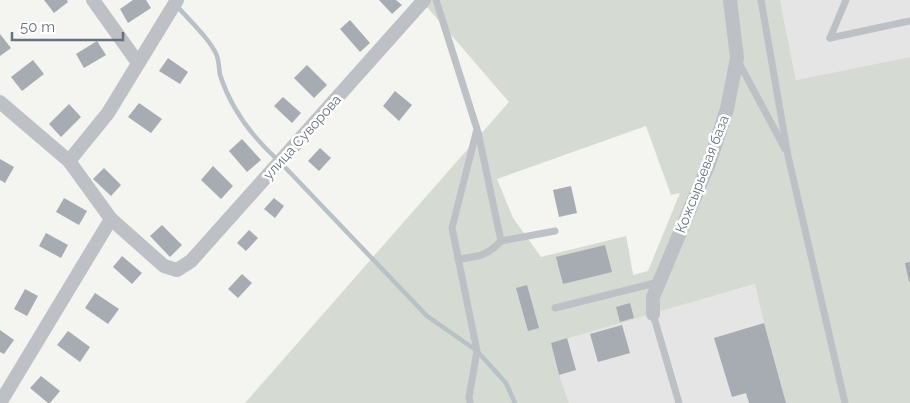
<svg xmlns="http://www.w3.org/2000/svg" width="910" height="403" viewBox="0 0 910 403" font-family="Raleway,sans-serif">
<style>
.built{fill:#e4e5e4}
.green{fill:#d5dad2;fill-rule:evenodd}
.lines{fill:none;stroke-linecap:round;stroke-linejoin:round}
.stream{stroke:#b8c1c5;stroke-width:4.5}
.building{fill:#a6acb2}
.service{stroke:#bdc0c4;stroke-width:7}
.minor{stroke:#bdc0c4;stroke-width:14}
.labels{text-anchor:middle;stroke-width:5;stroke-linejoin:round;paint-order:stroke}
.street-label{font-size:14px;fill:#66727e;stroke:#fff}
</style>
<rect width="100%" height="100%" fill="#f4f4f0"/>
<g class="built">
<polygon points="780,0 910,0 910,57 796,80"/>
<polygon points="626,236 641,317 756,284 764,323 786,403 569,403 559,375 551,343"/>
</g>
<path class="green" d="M421,0H780L796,80L910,57V403H786L764,323L755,284L551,343L559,375L569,403H245L509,102ZM646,126L671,195L680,193L648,271L633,275L626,236L541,257L513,218L497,179Z"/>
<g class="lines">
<path class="stream" d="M176,5C188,19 211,40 217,56C219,62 219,69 220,75C231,109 253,138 280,162L427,316L477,351L506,383L515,403"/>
</g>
<g class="building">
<polygon points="44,0 67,0 68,2 54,13"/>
<polygon points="133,0 146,0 151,8 128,23 120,9"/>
<polygon points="379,0 396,0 402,5 392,14"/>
<polygon points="350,20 370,43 360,52 340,29"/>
<polygon points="0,34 11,48 0,56"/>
<polygon points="97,41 106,55 84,68 76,54"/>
<polygon points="168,58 188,72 180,84 159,71"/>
<polygon points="33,60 44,74 22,91 11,77"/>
<polygon points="307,65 327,85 314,98 294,78"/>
<polygon points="395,91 412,105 399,121 383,106"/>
<polygon points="283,97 301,113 292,123 274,106"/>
<polygon points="139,103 162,119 151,133 128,117"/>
<polygon points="69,104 81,117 61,137 49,124"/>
<polygon points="242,139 261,160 247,172 229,151"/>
<polygon points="320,148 331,158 319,171 308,161"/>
<polygon points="0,159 14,167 5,183 0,180"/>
<polygon points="213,166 233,186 221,199 201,180"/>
<polygon points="104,168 121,185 111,196 93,179"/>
<polygon points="571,186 577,213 559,217 553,190"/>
<polygon points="64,198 87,211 79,225 56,212"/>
<polygon points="274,198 284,206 275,218 264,209"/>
<polygon points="162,225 182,245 170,257 150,236"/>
<polygon points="249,230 258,238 246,251 237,243"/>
<polygon points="46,233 68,245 61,258 39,246"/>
<polygon points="605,245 612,272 563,284 556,257"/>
<polygon points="122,256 142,273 132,284 113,267"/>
<polygon points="910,262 910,281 909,282 905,263"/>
<polygon points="242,274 252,283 238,298 228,289"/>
<polygon points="527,285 539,328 528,331 516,288"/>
<polygon points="25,289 38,296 27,316 14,309"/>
<polygon points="95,293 119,309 108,324 85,308"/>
<polygon points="630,303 634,318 620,322 616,307"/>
<polygon points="764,323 786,403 749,403 746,393 732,397 714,338"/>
<polygon points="622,325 630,353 598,362 590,334"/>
<polygon points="0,330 14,340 4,354 0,352"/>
<polygon points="68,331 90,347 80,362 57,345"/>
<polygon points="567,338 576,370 559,375 551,343"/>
<polygon points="41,376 60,391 50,403 48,403 30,388"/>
</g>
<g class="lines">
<g class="service">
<polyline points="436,0 477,129 452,228 477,351 469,397 470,403"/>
<polyline points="761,0 788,156 845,403"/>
<polyline points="830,38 910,21"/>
<polyline points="830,38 846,0"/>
<polyline points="738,61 785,149"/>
<polyline points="501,241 555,231"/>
<path d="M458,259C478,257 487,256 501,241L478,132"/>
<polyline points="555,308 659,282"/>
<polyline points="653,314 679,403"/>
</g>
<g class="minor">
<polyline points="93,0 138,63"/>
<polyline points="0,102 69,161 111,219 164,266 177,270 191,261 424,0"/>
<polyline points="69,161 108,113 177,0"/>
<polyline points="653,314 653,297 710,161 727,109 737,58 730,0"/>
<polyline points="0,403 111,219"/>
</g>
</g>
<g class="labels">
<g class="street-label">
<text transform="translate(302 137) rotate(-48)" y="5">улица Суворова</text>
<text transform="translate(702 174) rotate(-69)" y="5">Кожсырьевая база</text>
</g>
</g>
<path d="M12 32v8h111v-8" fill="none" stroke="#66727e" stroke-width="2.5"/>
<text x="20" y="32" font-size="15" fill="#66727e" stroke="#ffffff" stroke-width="4" paint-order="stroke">50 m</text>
</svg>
